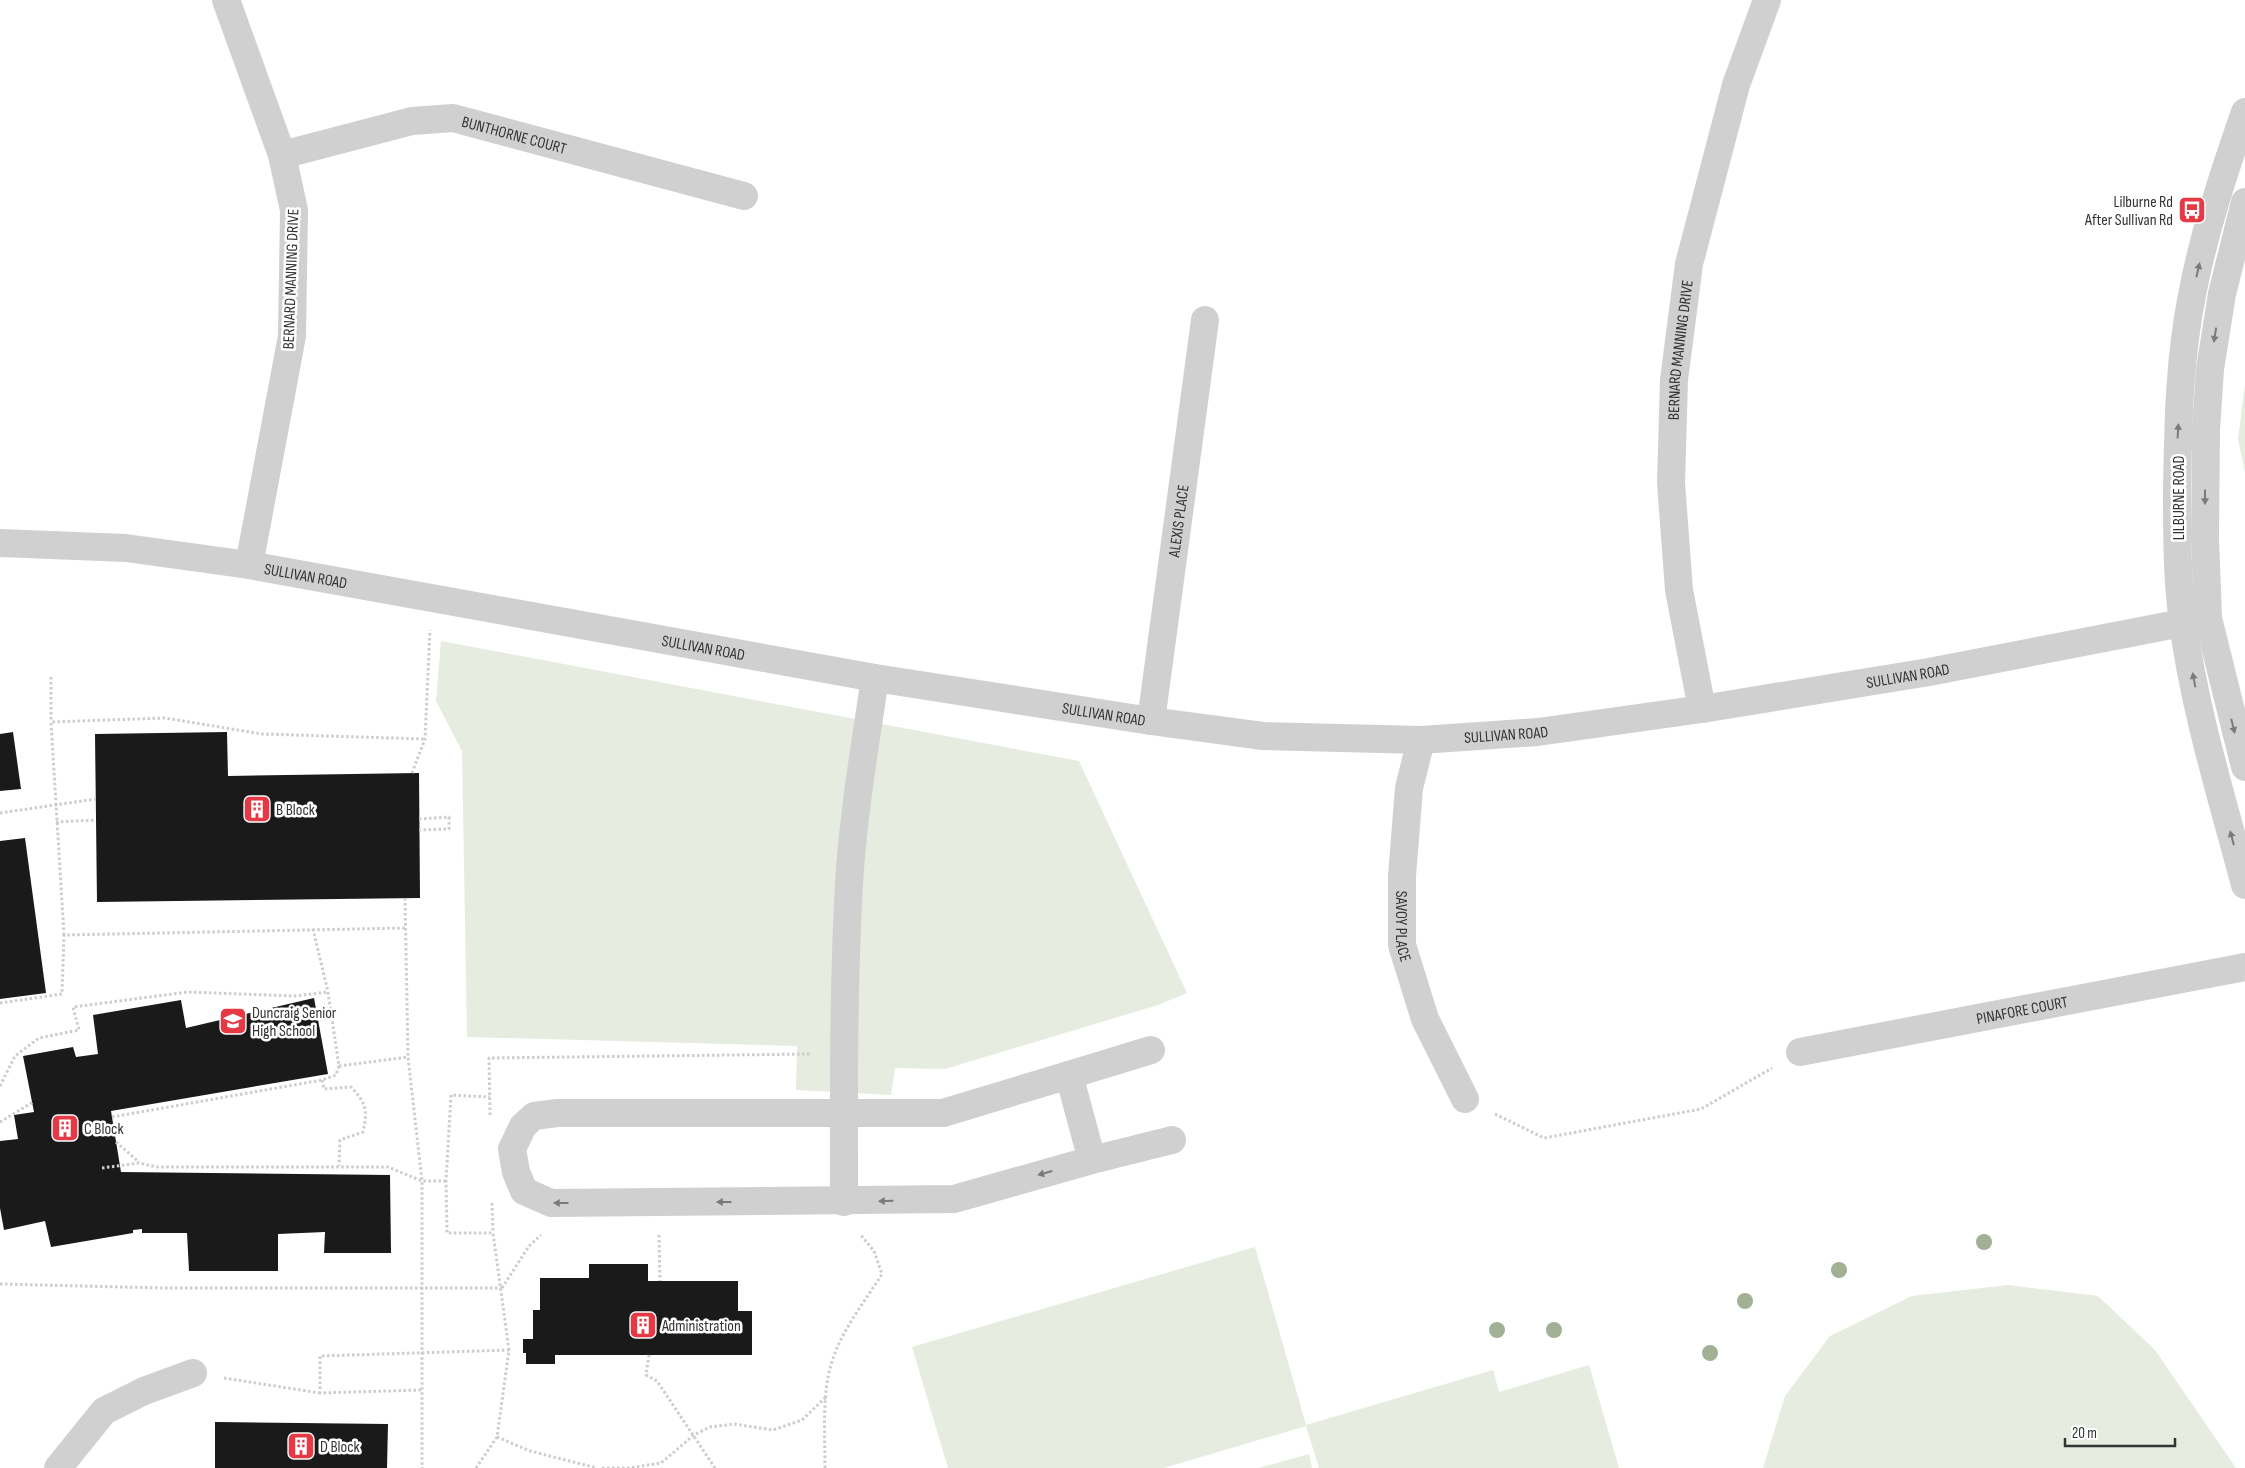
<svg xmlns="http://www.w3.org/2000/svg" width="2245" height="1468" viewBox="0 0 2245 1468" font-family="'Sofia Sans Condensed',sans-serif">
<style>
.green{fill:#e6ecdf}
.building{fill:#1a1a1a}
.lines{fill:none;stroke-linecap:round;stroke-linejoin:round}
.path{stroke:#cdcdcd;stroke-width:3;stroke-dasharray:2.5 2.5;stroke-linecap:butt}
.minor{stroke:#d0d0d0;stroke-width:28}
.path-bridge{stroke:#cdcdcd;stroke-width:3;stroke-dasharray:2.5 2.5;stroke-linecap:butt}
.tree{fill:#a2b095}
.oneway{fill:#7a7a7a}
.labels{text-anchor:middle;stroke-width:5;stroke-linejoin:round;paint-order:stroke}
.street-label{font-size:16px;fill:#333;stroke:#fff}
.poi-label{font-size:16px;fill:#333;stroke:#fff;text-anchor:start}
</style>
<rect width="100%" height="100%" fill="#fff"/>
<g class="green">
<polygon points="2245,384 2245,472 2238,439"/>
<polygon points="441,641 1079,761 1187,993 1158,1005 945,1069 895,1068 891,1095 796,1090 797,1046 467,1037 462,751 436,701"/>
<polygon points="1255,1247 1306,1425 1493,1370 1499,1392 1589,1365 1619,1468 1319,1468 1306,1426 1164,1468 948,1468 912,1347"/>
<polygon points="2008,1285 2098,1296 2155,1350 2236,1468 1763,1468 1785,1396 1830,1336 1912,1296"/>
<polygon points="1309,1454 1312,1468 1259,1468"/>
</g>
<g class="building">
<polygon points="13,732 21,789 0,791 0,734"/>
<polygon points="227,732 228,776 419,773 420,898 97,902 95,734"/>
<polygon points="25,838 46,993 0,999 0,841"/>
<polygon points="314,998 328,1074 111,1111 121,1172 390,1175 391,1253 324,1253 325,1232 278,1234 278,1271 189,1271 187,1233 142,1233 142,1229 133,1230 133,1233 51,1247 45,1221 4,1230 0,1208 0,1141 18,1139 14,1115 34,1112 23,1056 73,1047 76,1057 98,1054 93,1015 181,1000 186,1028"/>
<polygon points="589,1264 648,1264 648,1281 738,1281 738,1311 752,1311 752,1355 555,1355 555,1364 526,1364 526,1353 523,1353 523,1339 533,1339 533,1310 540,1310 540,1278 589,1278"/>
<polygon points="215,1422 388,1424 387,1468 215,1468"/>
</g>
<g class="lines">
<g class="path">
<polyline points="51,677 51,722"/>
<polyline points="412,773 425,739 430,630"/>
<polyline points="419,819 449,817 449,829 419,830"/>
<polyline points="56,822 96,820"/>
<polyline points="405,898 408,1057 422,1181 422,1468"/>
<polyline points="64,935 51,722 165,718 262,734 425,739"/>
<polyline points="0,1003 62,994 64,935 405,928"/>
<polyline points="339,1066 408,1057"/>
<path d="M322,1080L324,1089L351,1087C366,1103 368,1110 363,1132L340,1140L339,1166"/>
<polyline points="0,1086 15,1056 39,1038 79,1030 73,1007 188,992 294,996 328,992"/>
<polyline points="1495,1114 1544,1138 1701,1109 1772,1068"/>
<polyline points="490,1115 489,1058 811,1054"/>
<polyline points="112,1117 322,1080 336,1075 339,1066 328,992 313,929"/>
<polyline points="0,1122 33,1102"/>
<polyline points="116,1142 139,1162"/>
<polyline points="102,1168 139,1163 157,1167 388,1167 422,1181 446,1181"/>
<polyline points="492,1203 493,1233"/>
<polyline points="659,1235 660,1281"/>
<polyline points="0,1284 163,1288 502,1288"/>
<polyline points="502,1288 529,1246 541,1235"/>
<polyline points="649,1355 646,1375 657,1381 715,1468"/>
<polyline points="224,1378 320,1393"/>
<polyline points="421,1390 320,1393 320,1356 509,1350"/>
<polyline points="497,1437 530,1451 597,1468"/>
<polyline points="476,1468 497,1437 509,1350 493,1233 447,1233 446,1181 451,1095 490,1097"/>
<polyline points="602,1468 628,1468 661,1463 694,1435 710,1427 734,1424 773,1430 802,1420 827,1396"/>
<path d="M825,1468C825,1437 822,1394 831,1365C840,1332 864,1303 882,1274L874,1251L860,1234"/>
</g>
<g class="minor">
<polyline points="226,0 282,155 294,210 292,336 249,565"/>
<path d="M2245,112C2224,172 2204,232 2192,295C2179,360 2178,427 2177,492C2177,536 2177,580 2183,623C2195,712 2222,798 2245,885"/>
<path id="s1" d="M282,155L412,121L453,118L744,196"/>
<polyline points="2245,202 2222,294 2210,369 2206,429 2205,538 2208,618 2245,767"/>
<path id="s2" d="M0,543L126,548L249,565L875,678L1151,721L1263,736L1421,740L1538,732L1702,709L1929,672L2208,618"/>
<path id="s3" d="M1702,709L1679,590L1671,483L1674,380L1689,264L1736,85L1767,0"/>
<path id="s4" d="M1151,721L1205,320"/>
<path id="s5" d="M1421,740L1409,788L1402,876V945L1425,1019L1465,1099"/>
<path id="s6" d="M1800,1052L2245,967"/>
<polyline points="1069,1075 1151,1050"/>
<polyline points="1092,1160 1069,1075 943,1113 557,1113 534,1116 523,1126 512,1149 516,1172 524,1191 551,1203 954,1199 1092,1160 1172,1140"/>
<path d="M844,1202C844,1096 843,990 849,884C853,815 865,746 875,678"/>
<polyline points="58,1468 104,1411 144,1391 193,1373"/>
</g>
<polyline class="path-bridge" points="0,813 96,799"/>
</g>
<g class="tree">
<circle cx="1984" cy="1242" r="8"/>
<circle cx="1839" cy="1270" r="8"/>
<circle cx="1745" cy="1301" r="8"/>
<circle cx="1497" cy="1330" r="8"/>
<circle cx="1554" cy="1330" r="8"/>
<circle cx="1710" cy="1353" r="8"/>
</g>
<defs><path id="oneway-solid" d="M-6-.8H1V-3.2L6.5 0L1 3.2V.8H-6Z" transform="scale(1.25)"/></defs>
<g class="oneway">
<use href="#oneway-solid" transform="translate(2198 270) rotate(-77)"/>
<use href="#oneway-solid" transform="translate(2215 335) rotate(99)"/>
<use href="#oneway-solid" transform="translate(2178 431) rotate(-87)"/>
<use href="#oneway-solid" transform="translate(2205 497) rotate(90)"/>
<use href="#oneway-solid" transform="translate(2194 680) rotate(-101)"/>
<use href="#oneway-solid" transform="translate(2233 726) rotate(76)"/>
<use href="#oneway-solid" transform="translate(2232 838) rotate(-105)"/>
<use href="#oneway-solid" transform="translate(1045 1173) rotate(164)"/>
<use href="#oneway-solid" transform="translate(886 1201) rotate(179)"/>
<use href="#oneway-solid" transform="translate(724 1202) rotate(180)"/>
<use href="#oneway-solid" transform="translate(561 1203) rotate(180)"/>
</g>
<defs>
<g id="bus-square" transform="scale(1.4375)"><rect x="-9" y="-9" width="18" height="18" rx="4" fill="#e63946" stroke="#fff"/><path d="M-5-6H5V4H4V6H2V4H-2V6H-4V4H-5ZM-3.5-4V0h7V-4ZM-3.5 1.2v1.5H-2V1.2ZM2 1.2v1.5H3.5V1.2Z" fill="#fff"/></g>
<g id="building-square" transform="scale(1.4375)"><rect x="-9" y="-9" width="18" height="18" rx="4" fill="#e63946" stroke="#fff"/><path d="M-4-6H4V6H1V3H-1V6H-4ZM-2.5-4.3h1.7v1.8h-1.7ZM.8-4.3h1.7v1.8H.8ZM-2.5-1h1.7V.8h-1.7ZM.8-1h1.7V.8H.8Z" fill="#fff"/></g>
<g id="school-square" transform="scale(1.4375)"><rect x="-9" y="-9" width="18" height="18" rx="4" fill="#e63946" stroke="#fff"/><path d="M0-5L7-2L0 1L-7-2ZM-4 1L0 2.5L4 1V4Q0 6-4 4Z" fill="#fff"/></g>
</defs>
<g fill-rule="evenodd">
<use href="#bus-square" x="2192" y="210"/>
<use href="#building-square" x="257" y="809"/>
<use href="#school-square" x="233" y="1021"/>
<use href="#building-square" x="65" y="1128"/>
<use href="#building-square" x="643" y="1325"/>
<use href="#building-square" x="301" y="1446"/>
</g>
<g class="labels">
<g class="street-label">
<text dy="6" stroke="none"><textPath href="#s1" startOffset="239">BUNTHORNE COURT</textPath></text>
<text transform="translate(290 279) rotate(-88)" y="6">BERNARD MANNING DRIVE</text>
<text dy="6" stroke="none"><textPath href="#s3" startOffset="362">BERNARD MANNING DRIVE</textPath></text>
<text transform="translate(2178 498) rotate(-90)" y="6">LILBURNE ROAD</text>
<text dy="6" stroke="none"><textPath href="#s4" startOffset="202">ALEXIS PLACE</textPath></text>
<text dy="6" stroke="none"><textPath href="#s2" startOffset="308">SULLIVAN ROAD</textPath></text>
<text dy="6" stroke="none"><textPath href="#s2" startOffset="712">SULLIVAN ROAD</textPath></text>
<text dy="6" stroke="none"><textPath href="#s2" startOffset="1928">SULLIVAN ROAD</textPath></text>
<text dy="6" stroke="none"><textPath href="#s2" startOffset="1118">SULLIVAN ROAD</textPath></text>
<text dy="6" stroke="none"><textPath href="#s2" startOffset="1522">SULLIVAN ROAD</textPath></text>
<text dy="6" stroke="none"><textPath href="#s5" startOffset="188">SAVOY PLACE</textPath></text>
<text dy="6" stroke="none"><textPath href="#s6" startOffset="226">PINAFORE COURT</textPath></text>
</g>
<g class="poi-label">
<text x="2173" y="207" text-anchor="end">Lilburne Rd<tspan x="2173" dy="18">After Sullivan Rd</tspan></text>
<text x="276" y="815">B Block</text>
<text x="252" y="1018">Duncraig Senior<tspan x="252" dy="18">High School</tspan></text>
<text x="84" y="1134">C Block</text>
<text x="662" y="1331">Administration</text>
<text x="320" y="1452">D Block</text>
</g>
</g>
<path d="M2065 1438v8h110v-8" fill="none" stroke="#333333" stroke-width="2.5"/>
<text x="2072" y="1438" font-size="15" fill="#333333" stroke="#ffffff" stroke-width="4" paint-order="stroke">20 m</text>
</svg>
